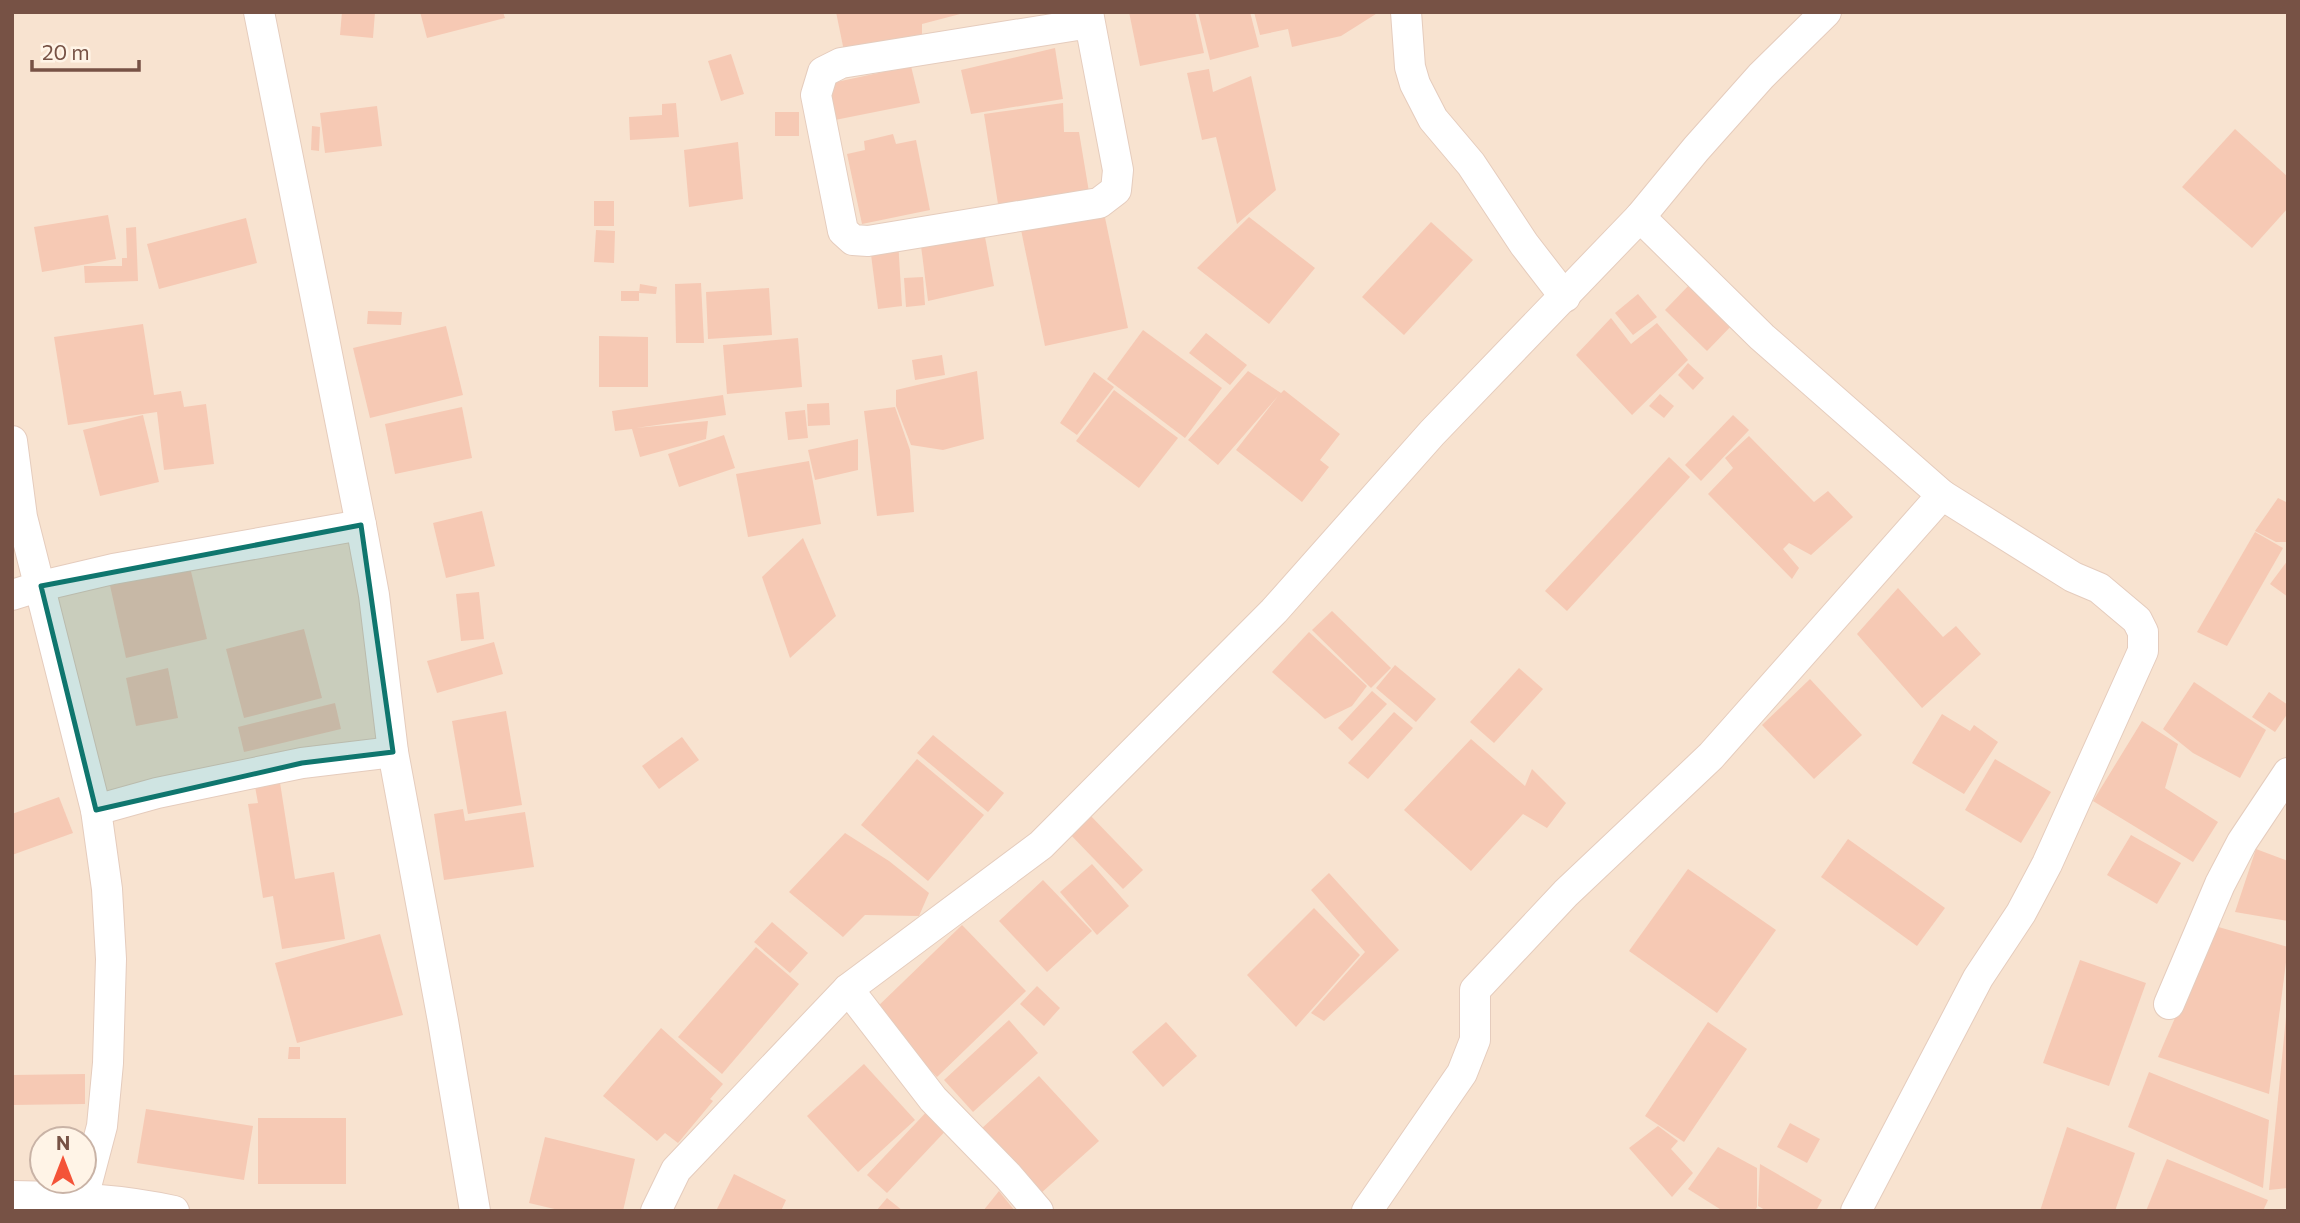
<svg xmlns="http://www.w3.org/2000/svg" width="2300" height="1223" viewBox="0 0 2300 1223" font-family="Commissioner,sans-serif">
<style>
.residential{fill:#f8e3d0;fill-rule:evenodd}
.building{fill:#f6c9b4}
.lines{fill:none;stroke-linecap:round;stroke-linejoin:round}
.minor-casing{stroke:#e5ccbd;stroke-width:32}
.minor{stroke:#fff;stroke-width:30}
.marked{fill:#0f766e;fill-opacity:0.2;stroke:#0f766e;stroke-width:5;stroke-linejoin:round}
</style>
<rect width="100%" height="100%" fill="#fef0df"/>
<path class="residential" d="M12,12H2288V1211H12ZM42,1139H84V1181H42Z"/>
<g class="building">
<polygon points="342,12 375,12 373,38 340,35"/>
<polygon points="420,12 503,12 505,18 427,38"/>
<polygon points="836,12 964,12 964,13 922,24 922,38 910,37 911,43 845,56"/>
<polygon points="1129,12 1195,12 1204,53 1140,66"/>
<polygon points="1198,12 1250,12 1259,47 1210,60"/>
<polygon points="1254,12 1379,12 1341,36 1292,47 1288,29 1260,35"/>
<polygon points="1055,48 1063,99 971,114 961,70"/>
<polygon points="731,54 744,94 721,101 708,61"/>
<polygon points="911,66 920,103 835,120 827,84"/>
<polygon points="1209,69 1213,92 1251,76 1276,190 1237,224 1216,137 1202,140 1187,73"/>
<polygon points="676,103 679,137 630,140 629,117 662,115 662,104"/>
<polygon points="1063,103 1064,132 1079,132 1089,192 998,204 984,114"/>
<polygon points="377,106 382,146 325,153 320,113"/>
<rect x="775" y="112" width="24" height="24"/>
<polygon points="312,126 320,127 319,151 311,150"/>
<polygon points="2235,129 2288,177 2288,208 2252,248 2182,187"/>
<polygon points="893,134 896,144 916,140 930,210 862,224 847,154 865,150 864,141"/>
<polygon points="738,142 743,199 689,207 684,150"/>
<rect x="594" y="201" width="20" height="25"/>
<polygon points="1103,208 1128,328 1045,346 1020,225"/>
<polygon points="108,215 116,259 42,272 34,227"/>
<polygon points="1249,217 1315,268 1269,324 1197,268"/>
<polygon points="246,218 257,263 159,289 147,244"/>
<polygon points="1431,222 1473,260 1404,335 1362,297"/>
<polygon points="983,226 994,286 928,301 920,238"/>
<polygon points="136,227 138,281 85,283 84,266 122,266 122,258 127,258 126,228"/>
<polygon points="596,230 615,231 614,263 594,262"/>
<polygon points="898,240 902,306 878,309 870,247"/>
<polygon points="923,277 925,305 906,307 904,278"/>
<polygon points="1694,280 1736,321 1707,351 1665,310"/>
<polygon points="701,283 704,343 676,343 675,284"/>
<polygon points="640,284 657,287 656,294 639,293"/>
<polygon points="769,288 772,335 708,339 706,292"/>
<rect x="621" y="291" width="18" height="10"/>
<polygon points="1638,294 1657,317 1633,335 1615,313"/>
<polygon points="368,311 402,312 401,325 367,324"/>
<polygon points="1611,318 1631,344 1657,323 1688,360 1632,415 1576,355"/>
<polygon points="143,324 154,395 181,391 184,407 206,404 214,464 164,470 157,412 68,425 54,337"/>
<polygon points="446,326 463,395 370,418 353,348"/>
<polygon points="1143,330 1222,388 1185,438 1107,379"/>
<polygon points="1206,333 1247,365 1230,385 1189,353"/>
<polygon points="599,336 648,337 648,387 599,387"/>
<polygon points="798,338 802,387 727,394 723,345"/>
<polygon points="942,355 945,375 915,380 912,360"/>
<polygon points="1688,363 1704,378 1693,390 1678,375"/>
<polygon points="977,371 984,439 943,450 911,445 896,406 896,390"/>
<polygon points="1248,371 1281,393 1284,390 1340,434 1320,460 1329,467 1302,502 1236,450 1278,396 1218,465 1188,440"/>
<polygon points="1094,372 1114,387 1077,435 1060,423"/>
<polygon points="1114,390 1178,438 1139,488 1076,441"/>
<polygon points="1660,394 1674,406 1664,418 1649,406"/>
<polygon points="723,395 726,415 636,428 708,421 706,439 640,457 632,429 615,431 612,411"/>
<polygon points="829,403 830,425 808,426 807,404"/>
<polygon points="462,407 472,458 395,474 385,424"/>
<polygon points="895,407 910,450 914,512 877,516 864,411"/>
<polygon points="805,410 808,438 788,440 785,412"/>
<polygon points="143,415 159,482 100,496 83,430"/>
<polygon points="1733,415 1749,430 1701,481 1685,465"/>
<polygon points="724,435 735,468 679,487 668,454"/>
<polygon points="1749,436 1814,502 1828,491 1853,517 1811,555 1789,543 1783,549 1799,568 1792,579 1708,494 1733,468 1725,458"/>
<polygon points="858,439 858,470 815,480 808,450"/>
<polygon points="1669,457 1690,477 1567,611 1545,591"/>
<polygon points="809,461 821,524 748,537 736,474"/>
<polygon points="2278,498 2288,503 2288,542 2276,542 2255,531"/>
<polygon points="482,511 495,566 446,578 433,523"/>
<polygon points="2255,532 2283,548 2227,646 2197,632"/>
<polygon points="803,538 836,616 790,658 762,577"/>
<polygon points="2288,560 2288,597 2270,584"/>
<polygon points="189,563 207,639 126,658 109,581"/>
<polygon points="1898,588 1943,637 1956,626 1981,654 1922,708 1857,634"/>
<polygon points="479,592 484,639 461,641 456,594"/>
<polygon points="1332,611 1391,668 1371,688 1312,630"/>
<polygon points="304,629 322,698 244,718 226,649"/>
<polygon points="1309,632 1367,686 1352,706 1325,719 1272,672"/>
<polygon points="494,642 503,674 437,693 427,661"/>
<polygon points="1395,665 1436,699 1416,722 1376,688"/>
<polygon points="168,668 178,718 136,726 126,678"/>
<polygon points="1519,668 1543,689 1494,743 1470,722"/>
<polygon points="1810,679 1862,735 1814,779 1762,725"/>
<polygon points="2194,682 2266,730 2240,778 2193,753 2163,729"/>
<polygon points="1372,691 1387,704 1352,741 1338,728"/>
<polygon points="2269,692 2288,705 2288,713 2275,732 2252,717"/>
<polygon points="335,703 341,729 244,752 238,727"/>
<polygon points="506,711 522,805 468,814 452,721"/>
<polygon points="1394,712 1413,728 1368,779 1348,763"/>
<polygon points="1942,714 1970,731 1974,725 1998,742 1964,794 1912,763"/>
<polygon points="2142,721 2178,744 2165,788 2218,822 2193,862 2093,801"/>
<polygon points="933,735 1004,793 988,812 917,753"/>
<polygon points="682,737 699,760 659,789 642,766"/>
<polygon points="1471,739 1525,786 1532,769 1566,803 1547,828 1523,814 1471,871 1404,810"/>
<polygon points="917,759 984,815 928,881 861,825"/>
<polygon points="1995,759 2051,792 2021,843 1965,810"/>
<polygon points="279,776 295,879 334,872 345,939 282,949 273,896 263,898 248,804 258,803 254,781"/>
<polygon points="59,797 73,833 12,855 12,814"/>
<polygon points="463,809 465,821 525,812 534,867 444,880 434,814"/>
<polygon points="1087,812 1143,870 1123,889 1067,831"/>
<polygon points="845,833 889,861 929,893 919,916 865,915 843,937 789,892"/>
<polygon points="2131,835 2181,863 2157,904 2107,875"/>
<polygon points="1848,839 1945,908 1917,946 1821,877"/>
<polygon points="2256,849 2288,861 2288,921 2235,912"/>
<polygon points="1092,864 1129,906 1097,935 1060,892"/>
<polygon points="1688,869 1776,930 1717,1013 1629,951"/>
<polygon points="1329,873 1399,950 1324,1021 1311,1013 1365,952 1311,890"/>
<polygon points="1043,880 1092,931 1047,972 999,921"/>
<polygon points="1314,908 1360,955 1296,1027 1247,975"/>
<polygon points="772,922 808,953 790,973 754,942"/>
<polygon points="962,925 1026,991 937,1077 873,1011"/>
<polygon points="2215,926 2288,947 2269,1094 2158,1057"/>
<polygon points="380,934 403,1015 297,1043 275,963"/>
<polygon points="756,947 799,984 722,1074 678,1037"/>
<polygon points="2080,960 2146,983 2109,1086 2043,1063"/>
<polygon points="1037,986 1060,1008 1044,1026 1020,1004"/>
<polygon points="2286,1017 2288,1017 2288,1188 2269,1190"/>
<polygon points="1009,1020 1038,1053 973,1112 944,1080"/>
<polygon points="1166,1022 1197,1056 1163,1087 1132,1052"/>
<polygon points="1708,1022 1747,1049 1684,1142 1645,1116"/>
<polygon points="661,1028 723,1084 710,1099 713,1101 678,1143 665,1133 657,1141 603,1096"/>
<polygon points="289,1047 300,1047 300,1059 288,1059"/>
<polygon points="864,1064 915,1120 858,1172 807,1116"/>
<polygon points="2149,1072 2269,1120 2263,1188 2128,1127"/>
<polygon points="85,1074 85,1104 12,1105 12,1075"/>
<polygon points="1039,1076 1099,1141 1040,1194 981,1129"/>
<polygon points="932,1106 952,1124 887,1193 867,1175"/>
<polygon points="146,1109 253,1126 244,1180 137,1163"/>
<rect x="258" y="1118" width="88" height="66"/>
<polygon points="1790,1123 1820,1139 1807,1163 1777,1147"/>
<polygon points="1658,1126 1678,1141 1671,1149 1693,1173 1672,1197 1629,1148"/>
<polygon points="2067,1127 2135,1153 2115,1211 2040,1211"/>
<polygon points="545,1137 635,1159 623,1211 563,1211 529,1203"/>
<polygon points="1718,1147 1757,1168 1757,1207 1755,1211 1723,1211 1688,1189"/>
<polygon points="2167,1159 2268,1200 2263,1211 2146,1211"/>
<polygon points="1760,1164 1822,1200 1816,1211 1767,1211 1758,1206"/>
<polygon points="734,1174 786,1200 781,1211 716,1211"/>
<polygon points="999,1191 1015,1211 983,1211"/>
<polygon points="887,1198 903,1211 876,1211"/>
</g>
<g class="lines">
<g class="minor-casing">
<g id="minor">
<polyline points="259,12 361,525 374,595 393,752 443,1021 475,1211"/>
<polyline points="1088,12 1090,23 1118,170 1116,190 1099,203 868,241 853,240 843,231 816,95 823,72 841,63 1090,23"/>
<polyline points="1406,12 1410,67 1415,84 1433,119 1471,164 1524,244 1565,297"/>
<polyline points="1640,217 1762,337 1942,495 2073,577 2099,588 2137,620 2143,632 2143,651 2047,864 2021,913 1978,978 1856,1211"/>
<polyline points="12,441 22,517 96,810 107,889 111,959 108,1063 102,1126 83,1198"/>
<polyline points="12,595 41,586 113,569 361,525"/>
<polyline points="96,810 157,793 302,763 393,752"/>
<polyline points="848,989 933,1099 1008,1176 1038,1211"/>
<polyline points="2169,1004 2220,884 2242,842 2288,773"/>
<path d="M12,1196C67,1197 121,1199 174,1211"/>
<polyline points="656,1211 676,1170 848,989 1041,845 1274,611 1432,433 1640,217 1696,149 1761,76 1826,12"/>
<polyline points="1367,1211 1462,1073 1475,1040 1475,990 1566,893 1711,756 1942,495"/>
</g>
</g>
<use href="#minor" class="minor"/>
</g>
<path class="marked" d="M361,525L393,752L302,763L96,810L41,586Z"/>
<rect width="2300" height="1223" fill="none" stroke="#775245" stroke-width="28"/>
<g transform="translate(63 1160)"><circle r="33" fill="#fff4e7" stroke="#c9b3a6" stroke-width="2"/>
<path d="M0-5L12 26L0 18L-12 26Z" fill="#f45338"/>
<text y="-10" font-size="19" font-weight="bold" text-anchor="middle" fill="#775245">N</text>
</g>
<path d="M32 60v10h107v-10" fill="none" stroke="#775245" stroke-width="3.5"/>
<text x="42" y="60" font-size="21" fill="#775245" stroke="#fff4e7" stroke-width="5" paint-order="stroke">20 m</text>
</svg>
